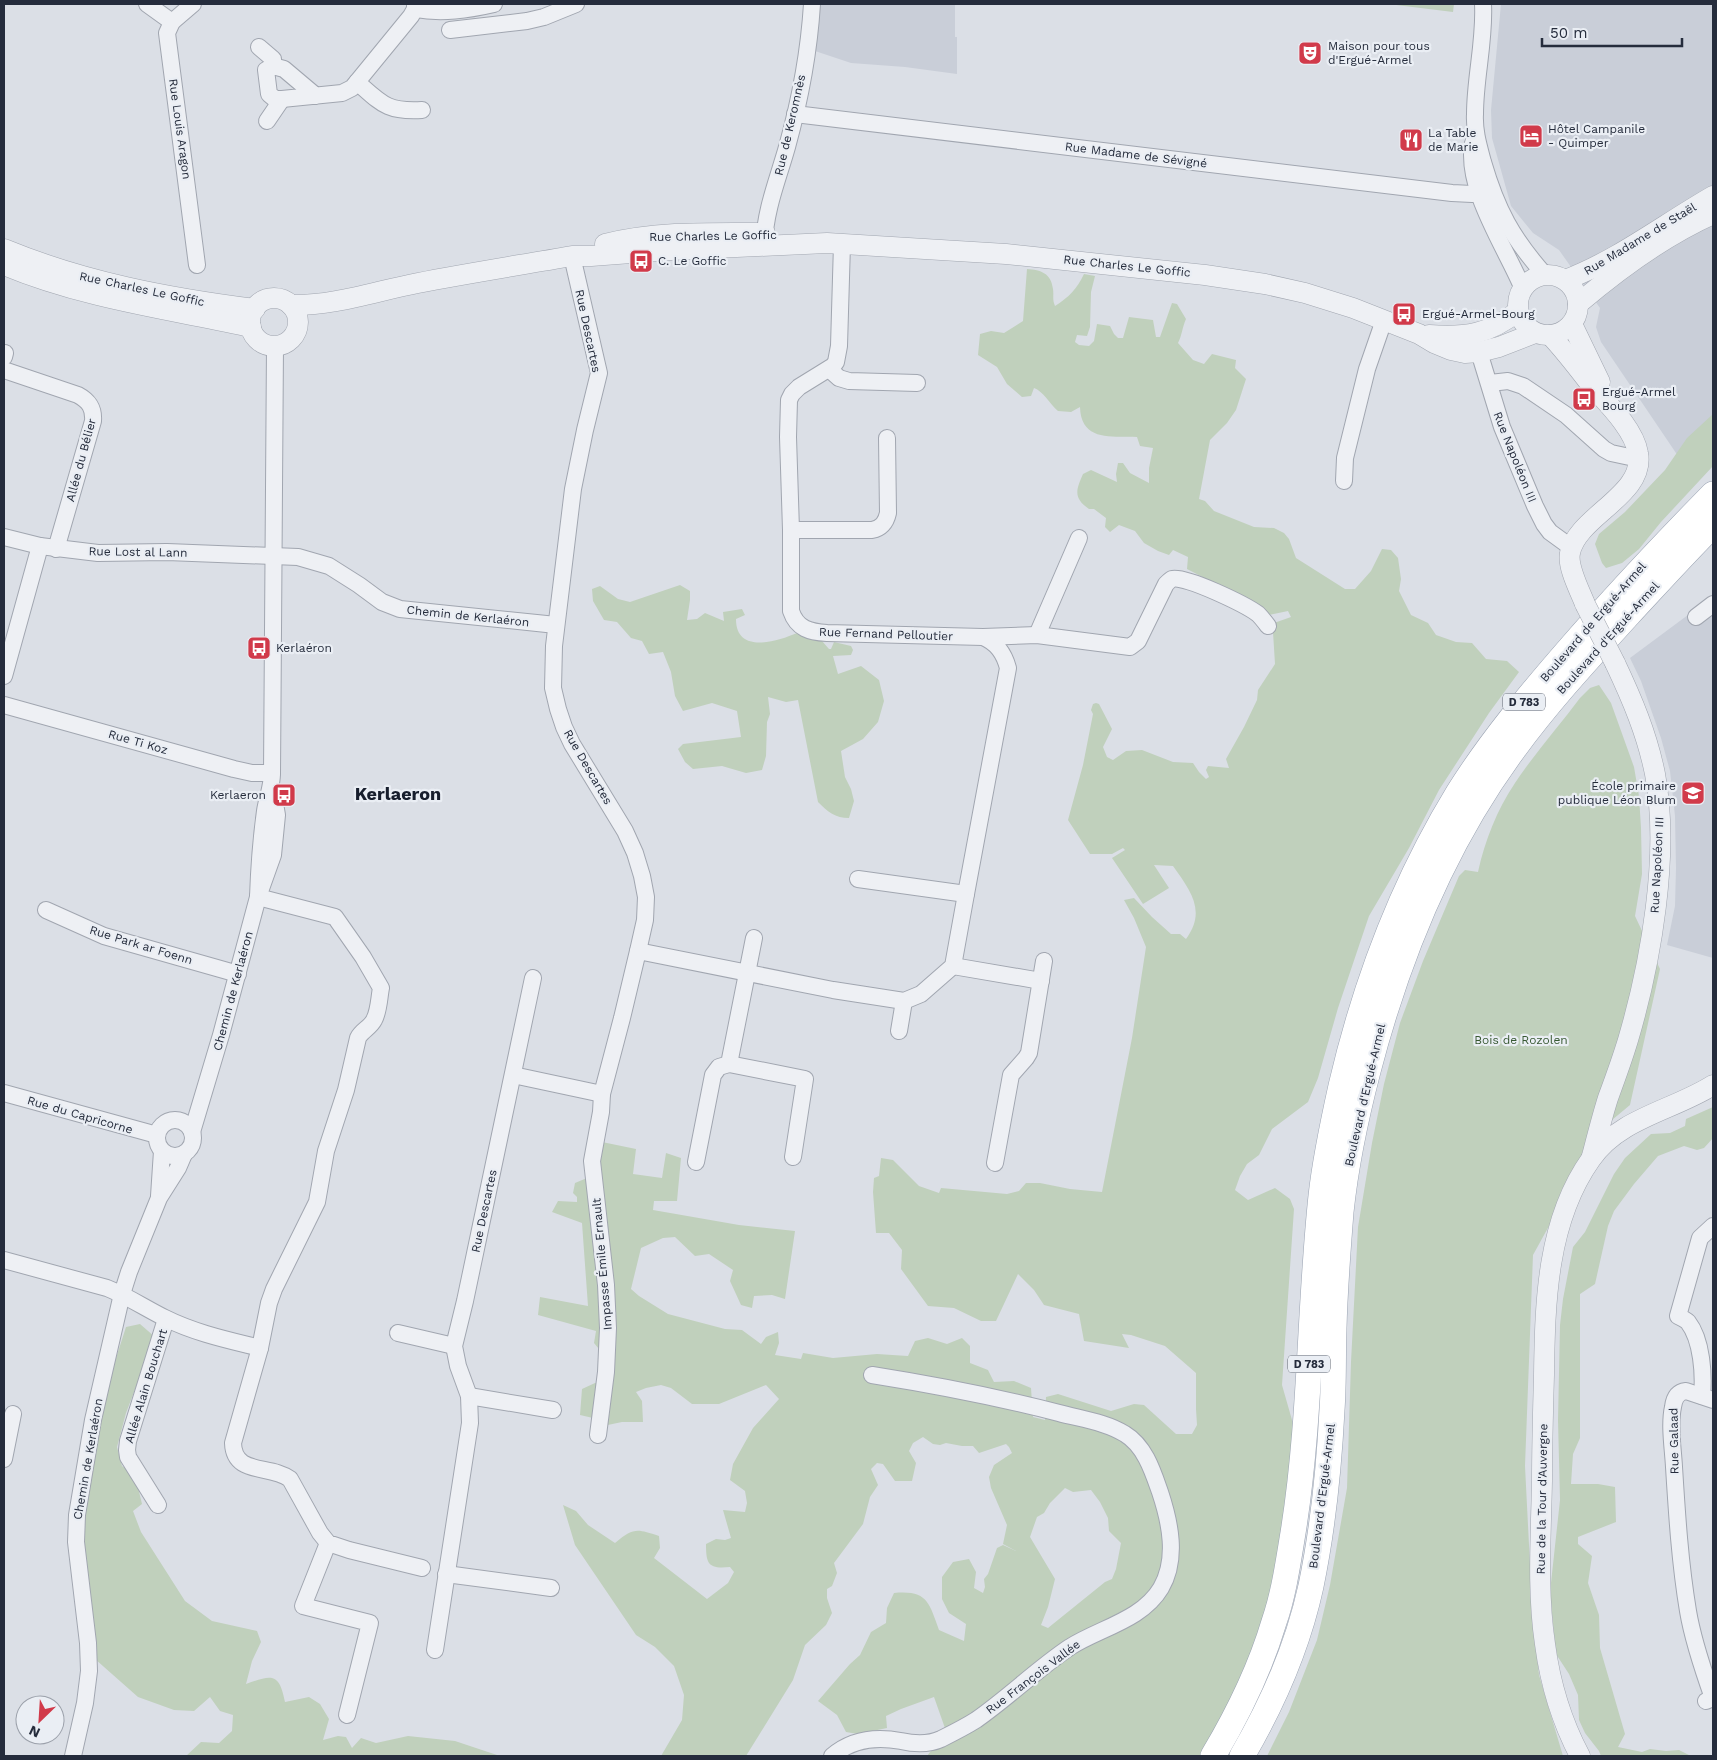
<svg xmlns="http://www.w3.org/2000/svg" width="1717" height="1760" viewBox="0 0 1717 1760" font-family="'Work Sans',sans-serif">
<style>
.built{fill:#c9ced8}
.green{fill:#c0d0bc;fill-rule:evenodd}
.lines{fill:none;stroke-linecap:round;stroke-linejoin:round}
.minor-casing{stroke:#a1a6b0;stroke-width:18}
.tertiary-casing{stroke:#a1a6b0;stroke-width:21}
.primary-casing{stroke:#9aa3b2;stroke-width:26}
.minor{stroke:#eef0f4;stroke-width:16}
.tertiary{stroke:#eef0f4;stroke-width:20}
.primary{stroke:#fff;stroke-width:25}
.tertiary-bridge-casing{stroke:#a1a6b0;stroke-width:21;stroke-linecap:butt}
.tertiary-bridge{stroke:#eef0f4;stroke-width:20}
.labels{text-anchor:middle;stroke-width:4.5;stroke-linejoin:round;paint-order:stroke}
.shield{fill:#eaeef4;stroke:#606673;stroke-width:1}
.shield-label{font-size:11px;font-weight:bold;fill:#252c3c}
.poi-label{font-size:12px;fill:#252c3c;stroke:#eaeef4;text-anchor:start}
.street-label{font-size:12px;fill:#252c3c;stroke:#eaeef4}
.park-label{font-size:12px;fill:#375832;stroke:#eaeef4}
.district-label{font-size:18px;font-weight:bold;fill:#171e2d;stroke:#eaeef4}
</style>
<rect width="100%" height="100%" fill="#dbdfe6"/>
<g class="built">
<polygon points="819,4 955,4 955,37 957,37 957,74 905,67 851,63 815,51"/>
<polygon points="1501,4 1713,4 1713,425 1678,456 1601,342 1596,327 1600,308 1559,250 1533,233 1511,206 1492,138 1491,110"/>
<polygon points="1692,612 1713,612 1713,958 1667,945 1675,906 1676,868 1675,816 1670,771 1661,738 1641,681 1630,658"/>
</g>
<g class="green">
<polygon points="1388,4 1454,4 1453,12"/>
<path d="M1027,269C1041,270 1051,273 1053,289C1054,296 1052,299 1055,306C1069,297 1077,289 1084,274L1095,276L1091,292L1090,327L1087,336L1077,335L1075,342L1079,345L1089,346L1094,341L1097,324L1110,326L1114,334L1118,338H1123L1129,317L1153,320L1156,337H1160L1172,303L1177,304L1186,319C1182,328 1182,335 1178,343L1193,360L1204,364L1212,354L1236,360L1235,368L1246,379L1236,410L1227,423L1210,440L1199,499L1205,501L1214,511L1254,527L1274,528L1284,533L1289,539L1296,558L1345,589H1355L1371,571L1382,549L1391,550L1398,558L1401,579L1399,591L1411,615L1428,623L1436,635L1456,642L1472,643L1486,659L1507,661L1519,672L1489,713L1439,790L1409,848L1369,916L1338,1008L1318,1078L1308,1102L1272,1129L1259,1155L1247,1164L1240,1176L1235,1190L1248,1200L1275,1188L1290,1199L1294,1209L1282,1385L1298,1441L1268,1607L1256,1646L1233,1699L1201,1756H927L946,1731L934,1697L901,1709L886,1716L887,1728L858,1734L846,1732L837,1715L818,1701L850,1664L860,1655L871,1632L886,1623L887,1608L894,1593C927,1590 929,1602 939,1630L964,1641L966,1624L949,1613L942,1599V1577L953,1562L969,1559L976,1572L974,1588L983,1593L985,1587L984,1579L988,1574L997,1548L1003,1545L1016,1551L1003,1544L1007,1525L991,1488L989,1477L994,1465L1012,1453L1009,1447L1006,1444L979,1453L973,1446H962L946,1443L940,1445L933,1444L923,1437L913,1443L909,1451L916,1463L912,1481H895L883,1464L877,1463L871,1469L878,1485L870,1497L863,1524L834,1563L837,1573L832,1586L827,1589V1598L832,1613L826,1625L805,1645L793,1680L746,1756H661L682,1720L684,1695L674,1666L655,1647L636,1635L575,1545L563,1505L576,1511L588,1525L615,1543C634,1527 637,1529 659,1536L660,1548L654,1558L707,1599L728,1583L734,1572L730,1567C709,1569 706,1565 706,1544L716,1539L725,1540L731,1538L723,1510L745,1512L747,1503L745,1491L730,1480L733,1464L753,1428L779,1399L766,1385L719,1404H692L671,1388L661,1385L646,1388L636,1392L642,1401L643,1422H622L603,1426L593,1418L580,1415L582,1389L595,1383L610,1384L612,1365L594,1343L596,1331L538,1315L540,1297L588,1306L582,1223L552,1212L558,1201L577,1202V1197L573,1193L575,1183L599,1173L602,1142L636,1149L633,1174L662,1178L666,1153L681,1158L677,1201H654L653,1210L739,1225L795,1231L785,1299L772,1295L754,1296L752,1308L741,1305L730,1281L733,1270L709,1254L695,1256L675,1237L663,1238L641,1248L631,1289L639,1296L668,1314L725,1329L742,1330L761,1344L766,1337L778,1332L779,1343L775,1355L801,1359L803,1353L833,1358L877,1354L908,1356L915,1341L928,1338L947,1344L962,1338L970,1346V1363L988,1370L994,1382L1014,1381L1031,1388L1033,1417L1045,1420L1046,1397L1058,1394L1111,1411L1134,1404L1144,1405L1176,1434H1192L1197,1425L1196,1409V1373L1165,1346L1131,1335L1122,1334L1129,1348L1084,1341L1079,1314L1044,1305L1034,1290L1018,1274L996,1321H981L954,1308L928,1306L901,1269L902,1250L889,1233H876L873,1192L874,1178L879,1176L881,1158L893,1160L919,1186L939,1193L941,1188L1007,1194L1019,1191L1026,1183H1040L1070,1189L1102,1192L1132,1038L1146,947L1134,918L1124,900L1134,898L1152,917L1171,934H1180L1186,939C1207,911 1190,890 1173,866L1154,865L1169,888L1143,904L1112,858L1125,850L1123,848L1112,854H1090L1068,820L1083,765L1093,714L1091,710L1093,704L1096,703L1099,704L1112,729L1103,747L1107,757L1113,760L1126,751L1142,750L1173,762L1193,763L1199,772L1206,779L1209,777L1206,770L1208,766L1229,768L1226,759L1244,727L1257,700L1258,690L1275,664L1273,632L1274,623L1291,617L1288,611L1269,615L1220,586L1187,569L1188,557L1173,550L1169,555L1158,551L1144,543L1135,531L1119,525L1110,532L1105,527L1106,518L1094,509H1089C1073,498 1076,490 1083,474L1091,470L1117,482L1116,474L1118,463H1123L1130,473L1149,483V468L1153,448L1140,446L1137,437C1112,436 1081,442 1080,407L1071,412L1058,411C1050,404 1043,391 1034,388L1031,396L1022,397L1007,384L997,367L978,355L980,334L991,331L1004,333L1023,321ZM1065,1488L1073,1492L1091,1490L1100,1502L1108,1518L1109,1531L1121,1543L1116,1569L1112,1579L1105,1582L1048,1628L1041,1625L1048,1607L1055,1579L1030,1537L1037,1517L1044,1513L1050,1503Z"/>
<polygon points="1713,414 1713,466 1661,522 1639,549 1622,563 1606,568 1602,563 1595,544 1599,534 1625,512 1665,470 1687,438"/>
<path d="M680,585L690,591V600L687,620L697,619L705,613L724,621L723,612L742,609L745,615L736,619C736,654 776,642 797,633L822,641L829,649H831L834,642L851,646L853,650L851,655L833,656L838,674L861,666L879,680L884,701L878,722L863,739L841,751L845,777L851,789L854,801L849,818C835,818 828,812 818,802L798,700L786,702L768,697L770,714L767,722L766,756L762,770L746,773L722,766L693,769L685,762L678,749L683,744L741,737L737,711L712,703L683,711L675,696L671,672L663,652L649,654L642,641L631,638L617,622L604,620L593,601L592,589L600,586L618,599L630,602Z"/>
<path d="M1599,685L1611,703L1634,767L1639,796L1641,828L1642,874L1635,916L1660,969L1630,1105L1594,1135L1549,1226L1533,1255L1525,1466L1532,1604L1539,1675L1563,1756H1267L1289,1712L1317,1640L1330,1585L1347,1488L1351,1362L1358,1227L1372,1143L1384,1084L1400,1023L1423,961L1459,876L1465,870L1478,872C1485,840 1497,810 1515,783C1535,753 1559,726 1580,698L1590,688Z"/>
<polygon points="1713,1107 1713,1138 1704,1148 1697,1150 1684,1146 1658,1156 1634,1184 1614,1211 1608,1226 1595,1284 1580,1294 1580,1438 1573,1454 1571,1484 1598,1484 1615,1487 1616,1522 1578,1537 1578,1544 1592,1556 1588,1583 1599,1615 1600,1648 1625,1734 1618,1747 1642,1752 1650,1749 1666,1751 1679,1750 1691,1756 1601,1756 1599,1751 1585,1733 1579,1720 1578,1695 1569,1674 1556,1654 1550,1592 1560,1500 1558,1420 1560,1325 1563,1299 1573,1247 1585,1232 1614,1174 1625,1158 1651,1134 1670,1133 1685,1126 1686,1119"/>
<path d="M140,1324L155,1337L126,1413L117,1447L122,1466L135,1475L142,1504L133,1511L141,1532L185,1601L212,1621L257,1631L261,1642L252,1661L246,1684C272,1675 279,1672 285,1702L309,1697L320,1704L329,1719L323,1740L338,1736L346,1737L352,1748L361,1738L376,1743L408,1736L455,1741L500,1756H186L201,1742L219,1743L232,1731L233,1715L220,1711L210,1697L194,1711L174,1710L138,1697L95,1659L83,1532V1501L108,1383L126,1327Z"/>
</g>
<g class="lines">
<g class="minor-casing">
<g id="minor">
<polyline points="147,4 172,22"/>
<polyline points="193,4 172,22 167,33 197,265"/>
<path d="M1483,4C1485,41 1475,77 1475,114C1474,131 1479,147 1483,162C1497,210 1512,238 1545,275"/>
<path d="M415,9C442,14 468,10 494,4"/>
<polyline points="450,30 527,21 544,17 576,4"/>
<polyline points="259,47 273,59 273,66"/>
<path d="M357,82C382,104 387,112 422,110"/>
<polyline points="316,96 284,69 273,66 266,70 269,94 275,99 282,99 342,93 352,88 357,82 411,16 415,9 415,4"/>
<polyline points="795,114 1452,193 1472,194 1478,193"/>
<polyline points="267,121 282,99"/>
<path d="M1473,143C1465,189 1505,246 1523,289"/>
<path d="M764,244C765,210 778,179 787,147C800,100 809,52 812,4"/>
<polyline points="572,256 599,373 585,430 573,489 554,646 553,688 558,709 564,727 572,744 625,831 635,853 642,876 646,897 645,920 638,951 622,1018 602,1094 601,1112 592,1161 606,1285 608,1328 606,1372 598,1435"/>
<polyline points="1479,352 1502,427 1535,506 1544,524 1550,532 1572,548"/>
<polyline points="4,357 5,353"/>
<polyline points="829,369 839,378 849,381 917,383"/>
<path d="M4,370L78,395C89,401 94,408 93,421L56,549"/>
<polyline points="1490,383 1508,381 1523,386 1566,415 1604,449 1611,453 1639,459"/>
<path d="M887,438L888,513C886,522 882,528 872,530H791V611C797,629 810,632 827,633L983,637L1037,635L1130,647L1138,641L1166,584C1167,583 1170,580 1172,579C1185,575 1246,605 1258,614C1262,618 1265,622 1268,626"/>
<polyline points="1344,481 1345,458 1367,369 1384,320"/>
<polyline points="791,530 788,437 789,400 792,394 799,387 833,366 836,362 839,346 842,244"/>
<polyline points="4,537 40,546 98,553 167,552 298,557 329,566 359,585 382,602 400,609 556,625"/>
<polyline points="1696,617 1713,604"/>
<polyline points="1037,635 1079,538"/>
<polyline points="4,676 40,546"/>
<polyline points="4,705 234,769 252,773 272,773"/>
<path d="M858,879L966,894L1008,668C1004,653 997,643 983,637"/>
<path d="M258,897L335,917L363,957L381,988C379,998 379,1011 374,1020C370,1028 362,1030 358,1038L346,1090L326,1151L317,1202L274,1289L269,1303L260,1348L233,1443C234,1476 270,1464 290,1479L320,1533L328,1543L349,1550L422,1568"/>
<path d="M258,897C259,868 261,840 265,811C267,798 272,787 272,773L275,346"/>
<polyline points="46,910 104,936 238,974"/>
<polyline points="638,951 833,990 904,1001 921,994 953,966 966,894"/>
<polyline points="953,966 1041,981"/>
<polyline points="899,1031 904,1001"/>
<polyline points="729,1064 805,1079 793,1157"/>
<polyline points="513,1075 602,1094"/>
<polyline points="4,1093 157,1135"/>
<circle cx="175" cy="1138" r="18"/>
<polyline points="192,1132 221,1035 258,897 273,855 277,815 273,792"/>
<polyline points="696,1162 713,1075 719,1067 729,1064 754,938"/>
<polyline points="995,1163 1011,1075 1026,1058 1029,1053 1044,961"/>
<polyline points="159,1196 162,1151"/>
<path d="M4,1260L107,1288C127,1296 145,1308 165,1318C195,1333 228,1340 260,1348"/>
<polyline points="398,1333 454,1346"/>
<polyline points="469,1396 553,1410"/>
<path d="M1702,1396C1704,1375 1702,1340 1688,1322C1686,1320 1682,1318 1678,1316L1700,1238L1713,1226"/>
<polyline points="4,1459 13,1414"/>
<polyline points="158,1505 128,1457 127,1450 128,1441 166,1319"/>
<polyline points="328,1543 303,1606 370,1623 347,1715"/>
<polyline points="446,1574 551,1588"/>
<polyline points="435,1650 470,1423 469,1396 458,1366 454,1346 465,1301 533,978"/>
<path d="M1706,1701L1713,1698C1703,1670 1693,1641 1688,1611C1680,1563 1677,1515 1674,1467C1673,1448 1669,1425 1673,1407C1674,1399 1677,1392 1686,1391L1713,1400"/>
<polyline points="73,1756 85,1703 89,1671 88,1643 76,1542 77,1515 93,1420 122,1294 129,1272 159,1198 178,1168 184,1154"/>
<path d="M832,1756C852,1739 875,1736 901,1741C914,1744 928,1745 941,1739C953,1733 965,1727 976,1720C1009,1697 1037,1669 1070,1647C1100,1628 1142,1620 1161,1588C1178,1559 1170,1522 1160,1492C1153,1472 1145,1446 1125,1434C1106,1422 1081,1419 1059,1413C997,1397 935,1385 872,1375"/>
</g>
</g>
<g class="tertiary-casing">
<g id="tertiary">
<path d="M605,244C657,231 711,233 765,233"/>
<path d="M4,249C84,282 168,298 255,309"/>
<path d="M4,265C83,298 167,309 251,327"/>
<circle cx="1548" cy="305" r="30"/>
<path d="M1565,280C1618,260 1664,224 1713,196"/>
<circle cx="274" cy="322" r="24"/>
<path d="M1578,304C1619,269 1664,236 1713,214"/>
<path d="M291,305C334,306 376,291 418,283C469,273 521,265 572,256H591L671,250L827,243L1006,254L1205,275L1265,284L1305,293L1353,308L1419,334L1434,343L1451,350L1465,353L1479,352L1499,347L1535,333"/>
<polyline points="1572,324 1600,382"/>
<path d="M1429,335C1465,338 1490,334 1518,311"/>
<path d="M1550,335C1565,351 1578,368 1591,385C1607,403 1634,429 1638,453C1646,495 1577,516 1570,553C1567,567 1580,591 1585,604"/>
<path d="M1592,1156C1597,1137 1602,1117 1608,1098C1615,1079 1622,1060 1628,1040C1651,962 1670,854 1655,774C1647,734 1632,699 1615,663"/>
<path d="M1580,1756C1562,1722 1550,1682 1545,1644C1537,1591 1541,1535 1542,1481C1542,1446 1543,1410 1544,1375C1545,1301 1547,1221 1591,1159C1619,1118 1674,1110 1713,1085"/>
</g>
</g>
<g class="primary-casing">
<g id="primary">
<path d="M1213,1756C1238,1714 1260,1669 1274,1622C1284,1593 1288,1563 1293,1533C1311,1421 1309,1308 1321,1196C1325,1159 1333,1122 1341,1086C1365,983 1403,883 1458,793C1490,742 1530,694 1570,648C1616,595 1664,544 1713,494"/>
<path d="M1242,1756C1273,1703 1298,1646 1311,1586C1323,1528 1329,1468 1332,1410C1334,1383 1333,1355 1334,1328C1335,1289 1338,1250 1341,1212C1346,1164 1356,1117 1368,1071C1398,956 1443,845 1514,749C1549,701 1589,658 1629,614C1657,584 1684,554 1713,525"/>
</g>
</g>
<use href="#minor" class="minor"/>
<use href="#tertiary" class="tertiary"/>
<use href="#primary" class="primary"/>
<g class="tertiary-bridge-casing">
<polyline id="tertiary-bridge" points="1585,604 1615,663"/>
</g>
<use href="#tertiary-bridge" class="tertiary-bridge"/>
</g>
<defs>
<g id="theatre-square" transform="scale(1.25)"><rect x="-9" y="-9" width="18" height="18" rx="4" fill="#d13a4a" stroke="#eaeef4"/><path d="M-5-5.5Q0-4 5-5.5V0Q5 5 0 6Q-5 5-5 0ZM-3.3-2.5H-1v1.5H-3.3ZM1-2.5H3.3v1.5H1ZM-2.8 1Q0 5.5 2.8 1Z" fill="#fff"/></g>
<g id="hotel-square" transform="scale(1.25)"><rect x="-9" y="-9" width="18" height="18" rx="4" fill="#d13a4a" stroke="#eaeef4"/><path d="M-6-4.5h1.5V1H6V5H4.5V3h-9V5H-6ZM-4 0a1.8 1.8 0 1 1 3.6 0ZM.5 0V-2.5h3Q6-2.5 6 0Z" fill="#fff"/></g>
<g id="restaurant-square" transform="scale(1.25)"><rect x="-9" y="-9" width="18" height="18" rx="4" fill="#d13a4a" stroke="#eaeef4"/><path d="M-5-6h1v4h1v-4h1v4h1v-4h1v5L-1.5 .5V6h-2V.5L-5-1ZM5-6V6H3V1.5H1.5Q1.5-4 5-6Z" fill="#fff"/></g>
<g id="bus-square" transform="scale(1.25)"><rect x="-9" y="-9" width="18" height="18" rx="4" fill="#d13a4a" stroke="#eaeef4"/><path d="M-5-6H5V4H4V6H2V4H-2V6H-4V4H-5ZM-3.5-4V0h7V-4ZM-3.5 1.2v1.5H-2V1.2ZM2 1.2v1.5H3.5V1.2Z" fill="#fff"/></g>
<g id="school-square" transform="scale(1.25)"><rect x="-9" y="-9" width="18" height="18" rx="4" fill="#d13a4a" stroke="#eaeef4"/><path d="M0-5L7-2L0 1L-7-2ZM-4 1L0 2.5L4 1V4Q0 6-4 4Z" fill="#fff"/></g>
</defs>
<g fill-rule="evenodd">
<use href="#theatre-square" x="1310" y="53"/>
<use href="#hotel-square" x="1531" y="136"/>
<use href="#restaurant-square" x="1411" y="140"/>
<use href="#bus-square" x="641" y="261"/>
<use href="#bus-square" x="1404" y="314"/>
<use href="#bus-square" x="1584" y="399"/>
<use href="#bus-square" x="259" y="648"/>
<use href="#school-square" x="1693" y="793"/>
<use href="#bus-square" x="284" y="795"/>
</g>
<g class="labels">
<g class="shield">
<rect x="1503" y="693.5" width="42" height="17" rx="4"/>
<rect x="1288" y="1355.5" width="42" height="17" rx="4"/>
</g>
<g class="shield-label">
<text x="1524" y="706">D 783</text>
<text x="1309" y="1368">D 783</text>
</g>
<g class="poi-label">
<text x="1328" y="50">Maison pour tous<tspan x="1328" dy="14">d'Ergué-Armel</tspan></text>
<text x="1548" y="133">Hôtel Campanile<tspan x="1548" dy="14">- Quimper</tspan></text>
<text x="1428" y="137">La Table<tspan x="1428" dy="14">de Marie</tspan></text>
<text x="658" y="265">C. Le Goffic</text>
<text x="1422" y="318">Ergué-Armel-Bourg</text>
<text x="1602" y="396">Ergué-Armel<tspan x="1602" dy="14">Bourg</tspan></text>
<text x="276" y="652">Kerlaéron</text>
<text x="1676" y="790" text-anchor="end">École primaire<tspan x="1676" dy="14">publique Léon Blum</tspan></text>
<text x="266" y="799" text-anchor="end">Kerlaeron</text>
</g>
<g class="street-label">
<text transform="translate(790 125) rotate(-77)" y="4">Rue de Keromnès</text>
<text transform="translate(180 129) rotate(82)" y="4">Rue Louis Aragon</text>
<text transform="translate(1136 155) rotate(7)" y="4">Rue Madame de Sévigné</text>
<text transform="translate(713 236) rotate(-1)" y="4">Rue Charles Le Goffic</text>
<text transform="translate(1640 239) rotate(-31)" y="4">Rue Madame de Staël</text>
<text transform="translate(1127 266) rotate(6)" y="4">Rue Charles Le Goffic</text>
<text transform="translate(142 289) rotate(12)" y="4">Rue Charles Le Goffic</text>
<text transform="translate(588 331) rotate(78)" y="4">Rue Descartes</text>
<text transform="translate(1515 457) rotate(68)" y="4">Rue Napoléon III</text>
<text transform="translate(81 460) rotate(-75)" y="4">Allée du Bélier</text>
<text transform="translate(138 552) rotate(1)" y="4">Rue Lost al Lann</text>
<text transform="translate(468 616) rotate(6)" y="4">Chemin de Kerlaéron</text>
<text transform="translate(1593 622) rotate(-49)" y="4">Boulevard de Ergué-Armel</text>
<text transform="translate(886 634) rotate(2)" y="4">Rue Fernand Pelloutier</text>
<text transform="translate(1608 638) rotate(-48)" y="4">Boulevard d'Ergué-Armel</text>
<text transform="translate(138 742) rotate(16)" y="4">Rue Ti Koz</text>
<text transform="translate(588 767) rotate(60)" y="4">Rue Descartes</text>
<text transform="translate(1657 865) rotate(-87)" y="4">Rue Napoléon III</text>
<text transform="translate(141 945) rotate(17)" y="4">Rue Park ar Foenn</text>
<text transform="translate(233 991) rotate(-75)" y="4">Chemin de Kerlaéron</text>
<text transform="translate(1365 1095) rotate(-77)" y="4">Boulevard d'Ergué-Armel</text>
<text transform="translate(80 1115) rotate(16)" y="4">Rue du Capricorne</text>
<text transform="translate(484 1211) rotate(-78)" y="4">Rue Descartes</text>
<text transform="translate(602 1264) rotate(-95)" y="4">Impasse Émile Ernault</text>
<text transform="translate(146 1386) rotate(-73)" y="4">Allée Alain Bouchart</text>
<text transform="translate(1674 1441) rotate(-91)" y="4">Rue Galaad</text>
<text transform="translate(88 1459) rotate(-80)" y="4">Chemin de Kerlaéron</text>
<text transform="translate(1322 1496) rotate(-83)" y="4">Boulevard d'Ergué-Armel</text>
<text transform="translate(1542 1499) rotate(-89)" y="4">Rue de la Tour d'Auvergne</text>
<text transform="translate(1033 1677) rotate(-37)" y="4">Rue François Vallée</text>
</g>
<g class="park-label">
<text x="1521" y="1044">Bois de Rozolen</text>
</g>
<g class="district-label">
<text x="398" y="800">Kerlaeron</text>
</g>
</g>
<rect width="1717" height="1760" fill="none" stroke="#252c3c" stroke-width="10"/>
<g transform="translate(40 1720) rotate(205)"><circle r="24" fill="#eaeef4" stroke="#9ba0aa"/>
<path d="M0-4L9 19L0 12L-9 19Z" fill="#d13a4a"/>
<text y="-8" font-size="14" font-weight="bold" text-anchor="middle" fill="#252c3c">N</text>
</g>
<path d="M1542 38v8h140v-8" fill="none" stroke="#252c3c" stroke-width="2.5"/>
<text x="1550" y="38" font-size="15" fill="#252c3c" stroke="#eaeef4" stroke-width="4" paint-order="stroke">50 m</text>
</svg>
